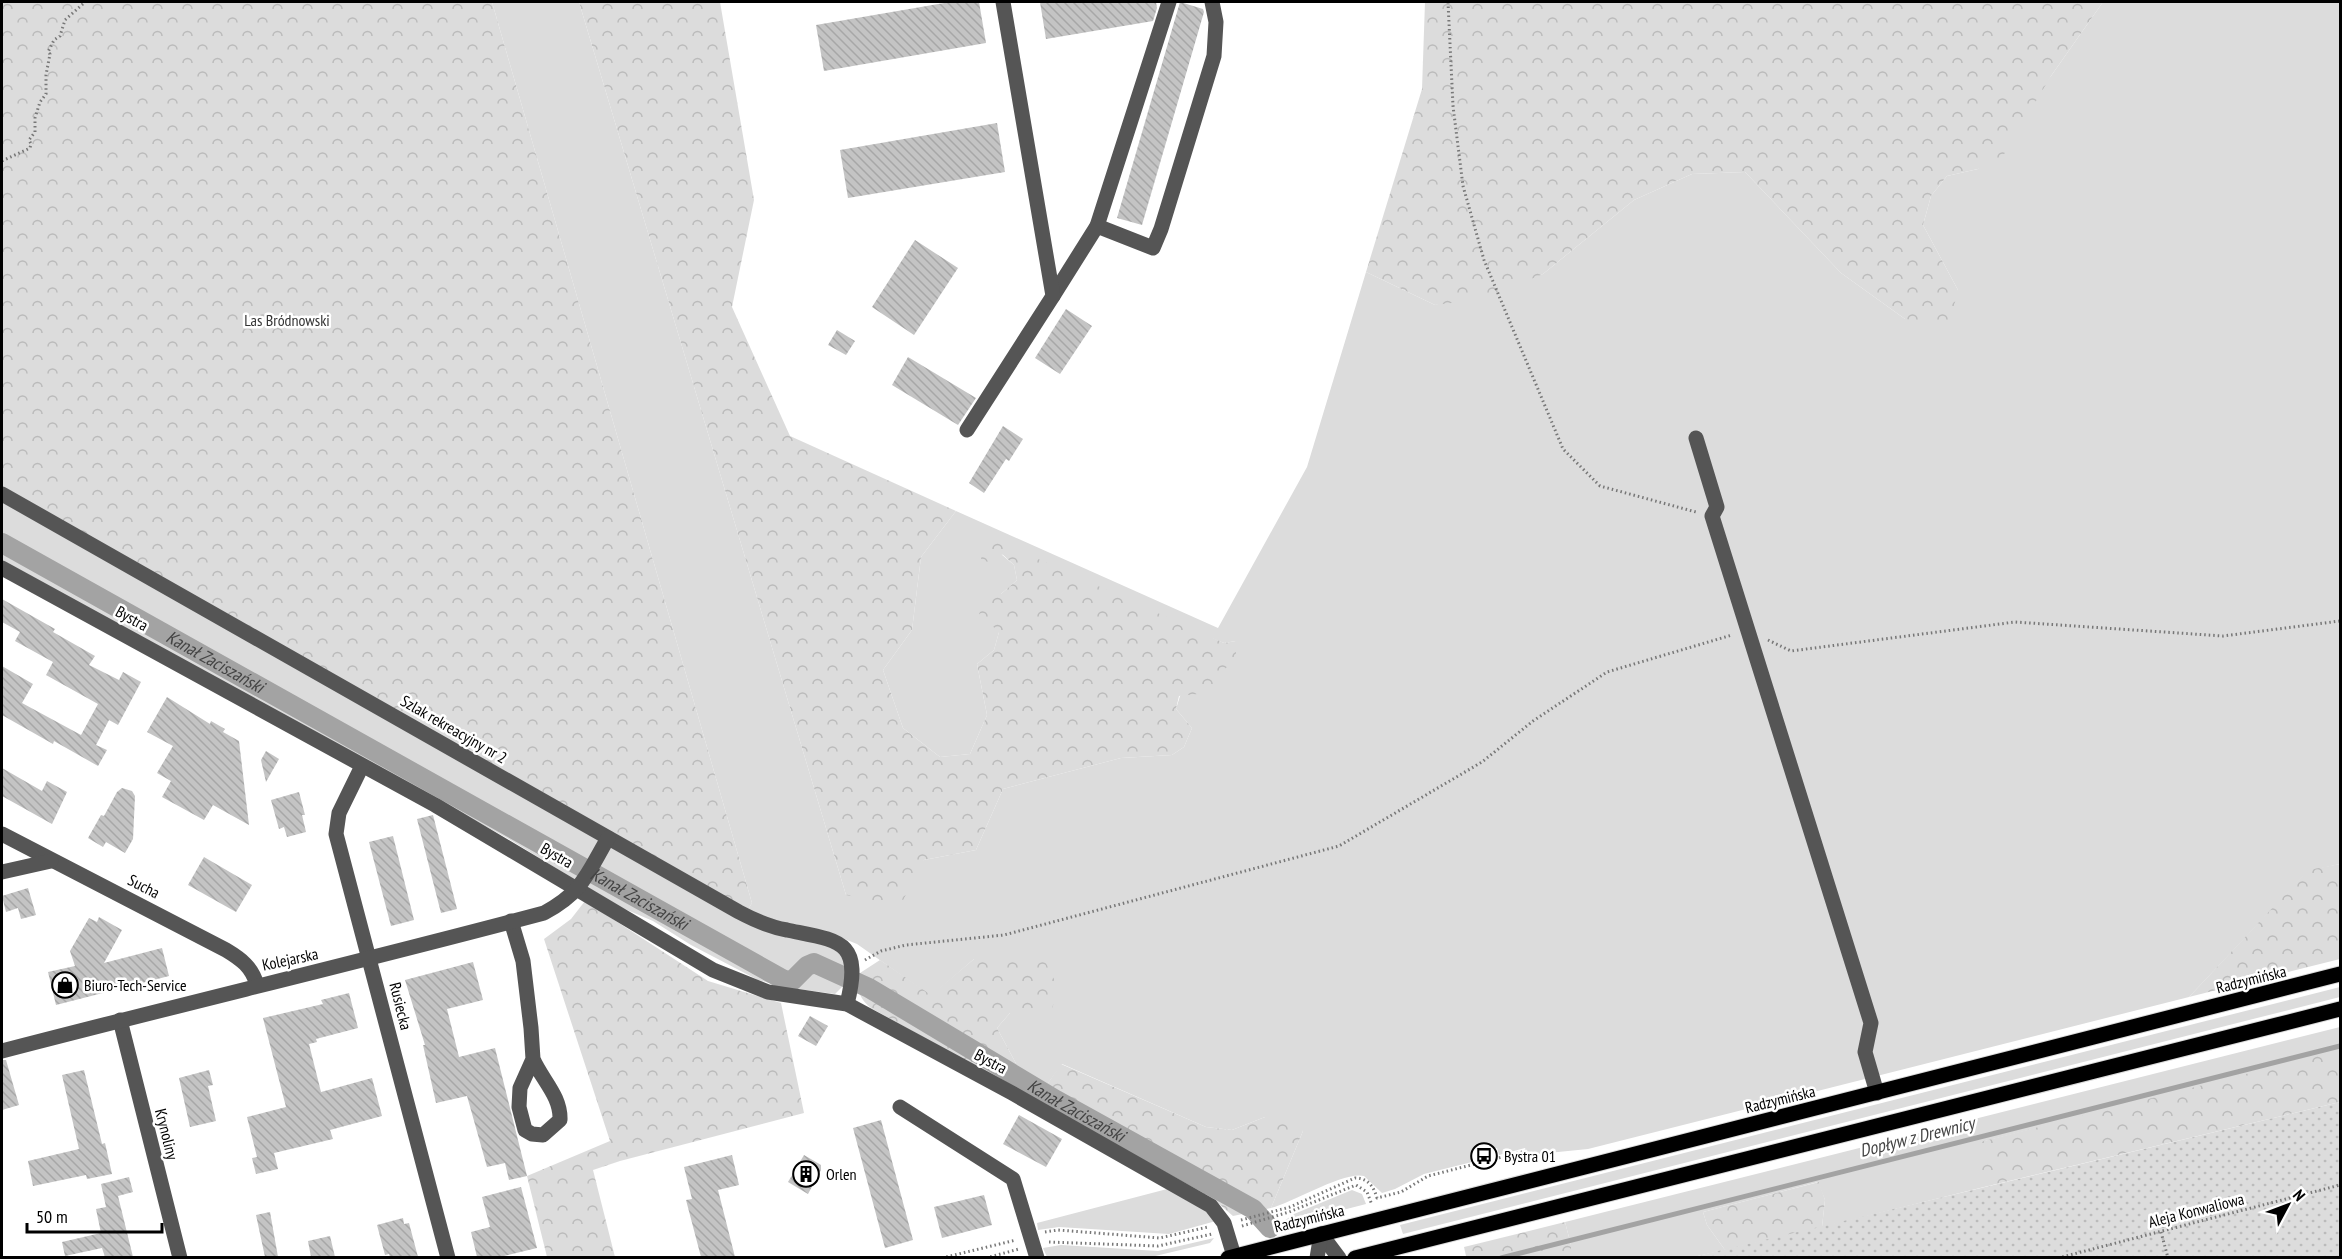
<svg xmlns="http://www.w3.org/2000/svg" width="2342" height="1259" viewBox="0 0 2342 1259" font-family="'PT Sans Narrow',sans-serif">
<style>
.green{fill:#dcdcdc}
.forest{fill:url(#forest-crowns)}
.garden{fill:url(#garden-dots)}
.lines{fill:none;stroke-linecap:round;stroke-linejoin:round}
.stream{stroke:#a3a3a3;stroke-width:5}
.canal{stroke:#a3a3a3;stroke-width:20}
.building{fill:url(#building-back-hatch)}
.major-casing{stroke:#dbdbdb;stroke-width:17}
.path{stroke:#777;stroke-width:3;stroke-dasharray:1.5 3;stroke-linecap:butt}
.minor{stroke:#555;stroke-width:15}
.major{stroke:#000;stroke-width:15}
.labels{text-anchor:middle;stroke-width:5;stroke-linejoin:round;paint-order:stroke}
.park-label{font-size:16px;fill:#333;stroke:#fff}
.street-label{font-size:16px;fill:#000;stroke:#fff}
.poi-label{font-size:16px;fill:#000;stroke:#fff;text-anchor:start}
.water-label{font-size:18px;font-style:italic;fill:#444;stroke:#fff}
</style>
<defs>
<pattern id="forest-crowns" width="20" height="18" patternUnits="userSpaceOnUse" patternTransform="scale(1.5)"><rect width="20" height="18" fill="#dcdcdc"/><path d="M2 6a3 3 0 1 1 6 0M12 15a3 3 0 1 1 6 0" fill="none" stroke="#bbb"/></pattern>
<pattern id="garden-dots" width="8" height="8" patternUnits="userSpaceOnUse" patternTransform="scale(1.5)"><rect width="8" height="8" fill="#dcdcdc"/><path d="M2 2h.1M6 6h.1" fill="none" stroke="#bbb" stroke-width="1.8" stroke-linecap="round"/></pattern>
<pattern id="building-back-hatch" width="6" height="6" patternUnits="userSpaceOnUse" patternTransform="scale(1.5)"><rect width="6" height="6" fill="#c4c4c4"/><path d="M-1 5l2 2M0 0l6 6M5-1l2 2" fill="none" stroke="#a7a7a7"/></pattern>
</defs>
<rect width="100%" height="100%" fill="#fff"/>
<g class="green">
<path d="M492,2H579L846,895L924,860L976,850L1003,789L1121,758L1172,755L1184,747L1192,728L1176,709L1180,696L1236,641L1224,643L1001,554L1014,565L1017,580L1001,594L999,632L994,650L977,664L987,715L970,754L940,757L903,728L883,670L912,630L921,557L956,511L1218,628L1307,467L1366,272L1435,305L1543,274L1634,200L1692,174L1745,172L1841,273L1905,319L1958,290L1923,225L1931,196L1947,176L1978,169L2051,76L2103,2H2340V864L2308,871L2189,997L1588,1149L1528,1155L1525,1148L1499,1155L1497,1148L1471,1154L1472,1162L1424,1174L1395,1189L1382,1193L1364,1176C1344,1171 1294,1202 1271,1208L1303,1131L1265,1117L1232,1130L1206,1127L1062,1064L1046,1086L1019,1069L997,1028L1010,1013L974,959L931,996L857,944L827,932L819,941L843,952L845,975L812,960C801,963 798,978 785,978L2,539V488L747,911L752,903Z"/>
<polygon points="2,546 582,871 577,881 507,838 2,560"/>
<polygon points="593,877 782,983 795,983 814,966 844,979 843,986 835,994 784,987 758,980 691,945 653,921 620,907 587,887"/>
<polygon points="2340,987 2340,997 1403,1234 1400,1225"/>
<polygon points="2340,1027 2340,1053 1981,1142 1980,1188 1822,1227 1825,1200 1818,1182 1703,1212 1707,1225 1725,1250 1693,1257 1571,1257 1571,1245 1565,1222"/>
<polygon points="1171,1188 1206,1211 1216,1221 1169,1234 1059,1227 1038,1230 1037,1223"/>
<polygon points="1352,1190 1362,1194 1366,1204 1285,1225 1284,1221 1294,1214"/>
<polygon points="1214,1238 1210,1243 1151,1257 1047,1257 1043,1248 1061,1245 1158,1251"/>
</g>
<g class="forest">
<polygon points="2,2 492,2 752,903 747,911 2,488"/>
<polygon points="579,2 720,2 754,200 732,307 790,436 956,511 921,557 912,630 883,670 903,728 940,757 970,754 987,715 977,664 994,650 999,632 979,614 988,594 1001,594 1017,580 1014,565 1002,554 996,564 981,560 982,544 994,539 1224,643 1236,641 1236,655 1207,693 1179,696 1176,709 1192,728 1184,747 1172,755 1121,758 1003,789 976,850 924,860 900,906 846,895"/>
<polygon points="1425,2 2103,2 2051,76 2003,156 1978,169 1947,176 1931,196 1923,225 1958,290 1949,326 1905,319 1841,273 1745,172 1692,174 1634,200 1543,274 1484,299 1435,305 1366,272 1422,89"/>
<polygon points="2340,864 2340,959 2189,997 2308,870"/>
<polygon points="585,901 708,981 781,1003 804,1113 620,1161 593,1170 615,1257 547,1257 527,1176 610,1141 544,939 571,919"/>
<path d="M1012,953L1045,961L1059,989L1051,1011L1010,1013L997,1028L1019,1069L1046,1086L1061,1064L1206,1127L1232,1130L1265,1117L1293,1116L1303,1131L1271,1208L1233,1216L1212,1198L871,1008C859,999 855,987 860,973L880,960L931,995L974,959Z"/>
<polygon points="2340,1050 2340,1102 1980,1188 1980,1142"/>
<polygon points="1819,1182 1825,1200 1822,1227 1725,1250 1707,1225 1703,1212"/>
<polygon points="1565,1222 1571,1245 1571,1257 1460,1257 1466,1256 1464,1247"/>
</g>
<polygon class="garden" points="2340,1102 2340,1257 1693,1257"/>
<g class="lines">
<polyline class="stream" points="1501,1258 2340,1046"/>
<path class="canal" id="s1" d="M2,543L784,980L792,981L807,966L814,963L869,988L1056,1100L1253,1209L1270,1228"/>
</g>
<g class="building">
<polygon points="950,2 979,2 986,43 824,71 816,25"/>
<polygon points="1040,2 1156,2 1157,8 1153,21 1046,39"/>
<polygon points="1180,2 1203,9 1204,12 1142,225 1117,218"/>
<polygon points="997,123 1005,172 848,198 840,150"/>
<polygon points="915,240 958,268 914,335 872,307"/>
<polygon points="1066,309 1092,326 1060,374 1035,358"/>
<polygon points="837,330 855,341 846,355 828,345"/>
<polygon points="908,357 976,398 958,425 892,385"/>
<polygon points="1003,426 1023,439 1009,461 1006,459 984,493 969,483"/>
<polygon points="2,599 55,629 53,632 95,656 89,665 119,680 123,672 141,682 118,725 109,720 96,745 107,750 98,766 54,741 53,744 2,715 2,666 33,684 22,703 81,735 98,704 46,675 53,662 15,641 20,632 2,622"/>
<polygon points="167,697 210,724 211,721 225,729 223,732 239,741 249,825 213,805 204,820 162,797 171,781 157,773 173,746 147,732"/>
<polygon points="266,751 279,759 266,782 261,760"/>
<polygon points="2,768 42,791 47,781 67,792 52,824 2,796"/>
<polygon points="122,788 132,791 135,796 133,839 125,853 106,842 103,847 88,838 101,815 104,816 117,792"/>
<polygon points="299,792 305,815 302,815 306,832 287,837 284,827 279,829 271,800"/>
<polygon points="433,815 457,909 441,913 417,819"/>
<polygon points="393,836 414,920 391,926 369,842"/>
<polygon points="204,857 252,885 236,912 188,885"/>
<polygon points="28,888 36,915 21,919 18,908 6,912 2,896"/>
<polygon points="99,917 122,930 104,963 162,948 169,976 56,1005 48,972 75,966 70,951 89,918 97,922"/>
<polygon points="473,962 483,1000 447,1009 459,1057 495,1048 527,1176 509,1180 505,1163 487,1167 467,1096 436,1103 423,1045 425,1045 405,980"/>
<polygon points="349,993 358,1028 316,1039 317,1042 309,1044 321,1092 372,1078 382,1116 330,1130 333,1139 274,1153 278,1169 256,1174 252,1158 257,1157 247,1117 286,1107 263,1018 323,1004 321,1000"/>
<polygon points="810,1016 828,1026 816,1046 798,1036"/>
<polygon points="2,1060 6,1060 19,1105 2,1110"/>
<polygon points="84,1070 102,1144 105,1143 112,1174 87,1179 86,1175 33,1186 28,1161 79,1149 62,1075"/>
<polygon points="209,1070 213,1085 208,1086 216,1121 190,1127 179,1078"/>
<polygon points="1019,1115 1062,1139 1046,1167 1003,1144"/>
<polygon points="881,1120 913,1240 885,1248 853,1128"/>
<polygon points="732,1155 739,1185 718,1190 735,1257 701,1257 686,1200 692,1199 684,1167"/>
<polygon points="804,1155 821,1165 821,1170 808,1194 788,1182"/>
<polygon points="129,1177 133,1192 118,1196 133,1257 105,1257 102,1248 65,1256 62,1242 101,1233 96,1209 106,1207 101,1184"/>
<polygon points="521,1187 537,1248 500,1257 477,1257 471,1232 490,1227 482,1197"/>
<polygon points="984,1195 992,1225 942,1238 934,1207"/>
<polygon points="270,1212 278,1257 265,1257 256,1215"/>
<polygon points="403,1218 404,1224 409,1223 418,1257 390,1257 389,1254 385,1255 377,1225"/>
<polygon points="330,1236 335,1257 311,1257 308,1241"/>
</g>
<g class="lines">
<g class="major-casing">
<g id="major">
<polyline points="1228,1258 2340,974"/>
<polyline points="1355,1258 2340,1009"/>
</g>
</g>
<g class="path">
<polyline points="1448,2 1453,106 1463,186 1484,260 1563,449 1600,486 1696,512"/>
<polyline points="2,161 30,148 31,144 29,140 35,132 35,118 40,102 46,94 46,75 50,54 48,52 54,40 60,36 65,20 85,2"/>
<polyline points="1768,640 1791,651 2015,622 2223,636 2340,621"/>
<polyline points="865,960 881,951 906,945 1004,935 1339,846 1482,762 1533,721 1607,672 1732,635"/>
<path d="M1241,1220L1290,1207L1355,1178C1368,1178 1374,1187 1377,1198L1401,1192L1428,1176L1526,1151"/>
<polyline points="1242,1226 1289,1212 1356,1185 1367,1192 1372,1205"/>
<polyline points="1045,1232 1058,1230 1160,1238 1208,1227"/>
<polyline points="2161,1232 2168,1258"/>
<polyline points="1049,1242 1158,1246 1212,1234"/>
<polyline points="942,1258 1016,1240"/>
<polyline points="986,1258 1019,1249"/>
<polyline points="2058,1258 2340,1185"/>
</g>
<g class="minor">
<polyline points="1097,226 1153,248 1161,229 1214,56 1216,22 1212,2"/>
<polyline points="1053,296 1097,226 1169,2"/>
<polyline points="967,430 1053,296 1003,2"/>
<polyline points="1696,438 1717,507 1712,516 1871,1023 1865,1052 1877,1093"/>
<path d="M2,494L739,912C754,920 770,927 787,930C840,941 863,940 847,1004"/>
<polyline points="2,568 435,805 713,970 768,992 847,1004 1012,1093 1211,1206 1224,1223 1234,1256"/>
<polyline points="362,766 339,813 336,834 448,1258"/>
<path d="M2,834L226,950C241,959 252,967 257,985"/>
<polyline points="2,872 51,861"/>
<path d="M511,921L523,961L531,1028L533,1059L520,1088L519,1107L525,1130L532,1134L543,1135L560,1120C561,1096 542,1080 533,1059"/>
<polyline points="120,1020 180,1258"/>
<path d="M2,1051C182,1004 364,961 544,913C583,892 587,874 608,838"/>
<polyline points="900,1107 1013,1179 1037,1258"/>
<polyline points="1321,1234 1339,1258"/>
<polyline points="1317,1258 1321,1234"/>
</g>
<use href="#major" class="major"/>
</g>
<defs>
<g id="shop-ring" transform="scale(1.35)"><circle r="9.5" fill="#fff" stroke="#000" stroke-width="1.5"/><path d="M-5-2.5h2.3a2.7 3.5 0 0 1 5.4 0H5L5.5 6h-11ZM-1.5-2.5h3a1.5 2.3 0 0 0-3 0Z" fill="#000"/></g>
<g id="bus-ring" transform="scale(1.35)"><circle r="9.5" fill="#fff" stroke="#000" stroke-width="1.5"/><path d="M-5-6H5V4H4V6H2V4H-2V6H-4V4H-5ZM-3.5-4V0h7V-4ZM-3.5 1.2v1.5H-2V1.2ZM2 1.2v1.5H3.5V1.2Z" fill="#000"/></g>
<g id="building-ring" transform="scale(1.35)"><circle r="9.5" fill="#fff" stroke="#000" stroke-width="1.5"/><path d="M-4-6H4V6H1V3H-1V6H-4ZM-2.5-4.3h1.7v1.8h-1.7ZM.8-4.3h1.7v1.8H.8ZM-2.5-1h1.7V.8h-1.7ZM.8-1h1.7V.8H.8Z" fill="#000"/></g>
</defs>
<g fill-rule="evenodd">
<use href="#shop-ring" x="65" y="985"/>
<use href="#bus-ring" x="1484" y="1156"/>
<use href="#building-ring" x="806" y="1174"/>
</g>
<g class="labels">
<g class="park-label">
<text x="287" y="326">Las Bródnowski</text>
</g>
<g class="street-label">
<text transform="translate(132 618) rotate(29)" y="6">Bystra</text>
<text transform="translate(454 729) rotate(30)" y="6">Szlak rekreacyjny nr 2</text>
<text transform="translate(557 855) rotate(30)" y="6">Bystra</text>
<text transform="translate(144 886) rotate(27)" y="6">Sucha</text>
<text transform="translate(290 959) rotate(-12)" y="6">Kolejarska</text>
<text transform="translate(2251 979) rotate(-14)" y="6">Radzymińska</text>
<text transform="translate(401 1006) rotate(76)" y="6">Rusiecka</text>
<text transform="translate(991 1061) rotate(28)" y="6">Bystra</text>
<text transform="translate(1780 1099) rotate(-14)" y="6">Radzymińska</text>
<text transform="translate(167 1134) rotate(76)" y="6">Krynoliny</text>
<text transform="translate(2196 1210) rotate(-14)" y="6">Aleja Konwaliowa</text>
<text transform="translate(1309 1218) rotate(-14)" y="6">Radzymińska</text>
</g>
<g class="poi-label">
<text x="84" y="991">Biuro-Tech-Service</text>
<text x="1504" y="1162">Bystra 01</text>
<text x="826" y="1180">Orlen</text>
</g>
<g class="water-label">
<text dy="6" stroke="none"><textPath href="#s1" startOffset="244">Kanał Zaciszański</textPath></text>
<text dy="6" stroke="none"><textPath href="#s1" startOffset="730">Kanał Zaciszański</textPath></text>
<text dy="6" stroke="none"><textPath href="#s1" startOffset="1234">Kanał Zaciszański</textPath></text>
<text transform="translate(1917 1137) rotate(-14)" y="6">Dopływ z Drewnicy</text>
</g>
</g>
<rect width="2342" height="1259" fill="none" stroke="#000000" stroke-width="6"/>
<g transform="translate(2288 1205) rotate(49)" stroke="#ffffff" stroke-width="4.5" paint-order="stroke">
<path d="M0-4.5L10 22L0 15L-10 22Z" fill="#000000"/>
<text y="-9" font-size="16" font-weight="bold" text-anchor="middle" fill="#000000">N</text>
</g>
<path d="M27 1223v9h135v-9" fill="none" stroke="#000000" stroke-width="3"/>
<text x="36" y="1223" font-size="18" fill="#000000" stroke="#ffffff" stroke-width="4.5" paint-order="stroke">50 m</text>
</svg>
